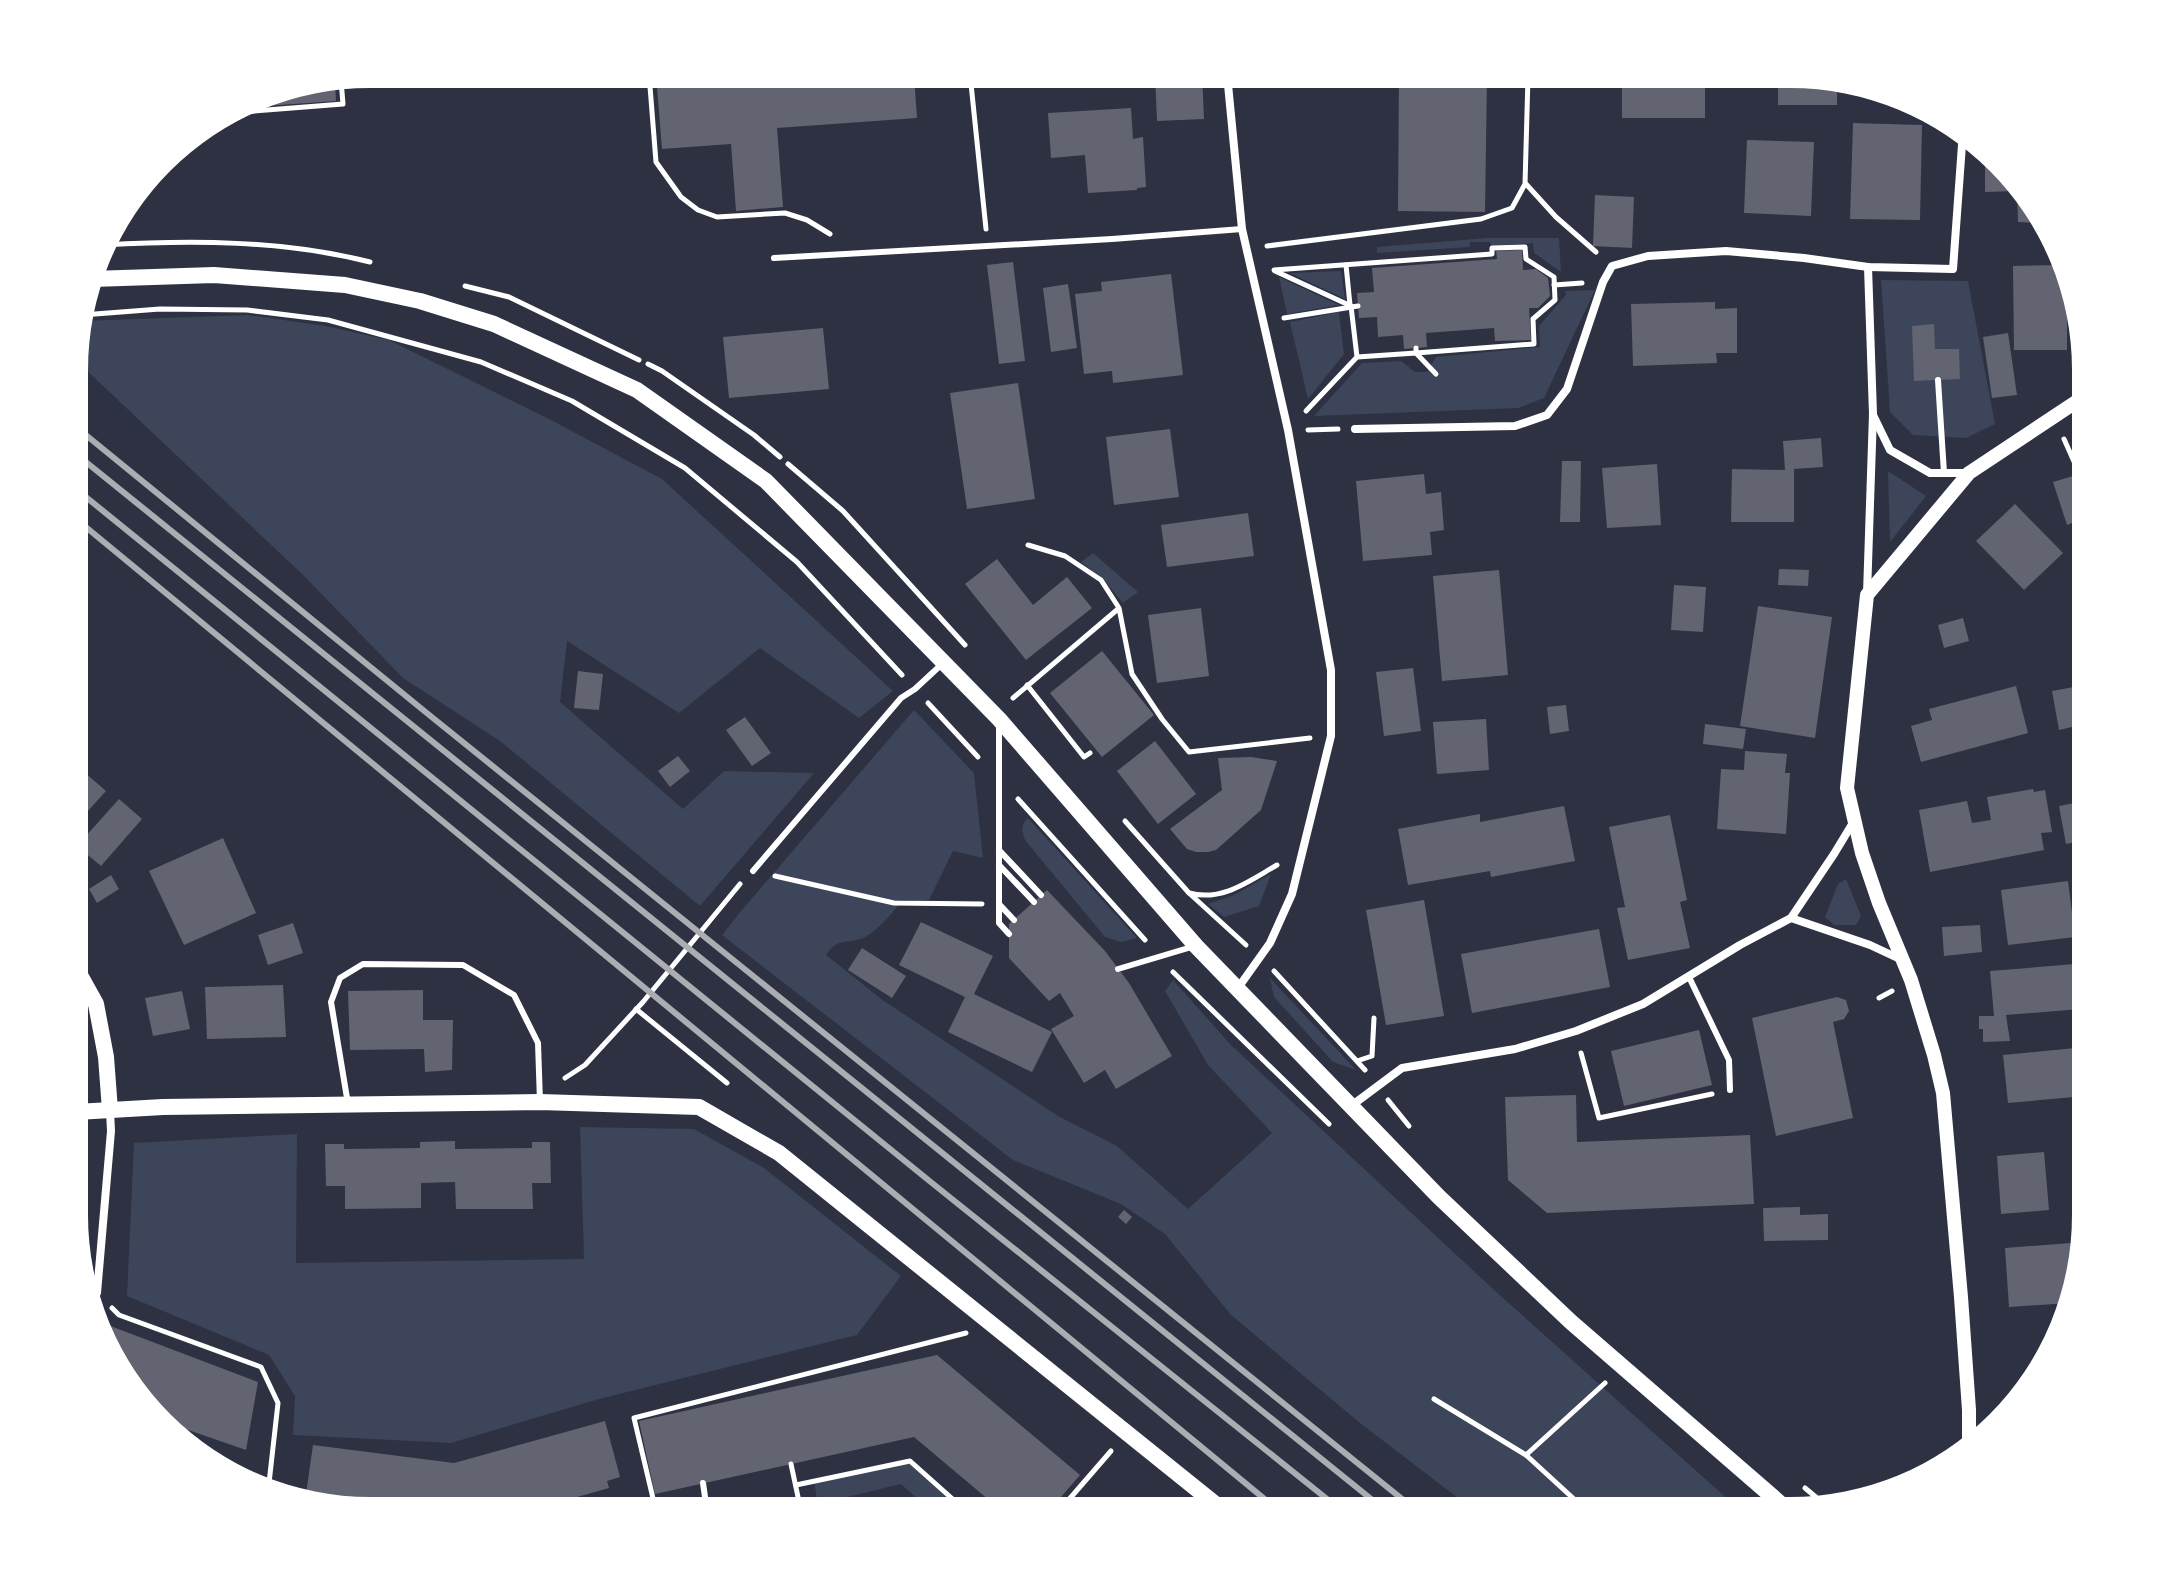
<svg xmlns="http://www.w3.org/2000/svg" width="2160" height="1585" viewBox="0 0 2160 1585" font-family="'Alegreya Sans',sans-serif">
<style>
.green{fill:#3c4559}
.building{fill:#626471}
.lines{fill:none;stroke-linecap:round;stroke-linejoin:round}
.path{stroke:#fff;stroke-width:5}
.service{stroke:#fff;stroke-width:6}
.minor{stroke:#fff;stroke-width:8}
.tertiary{stroke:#fff;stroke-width:14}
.secondary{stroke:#fff;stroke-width:16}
.rail{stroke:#abadb3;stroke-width:6}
</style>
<rect width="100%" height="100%" fill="#2d3142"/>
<g class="green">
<polygon points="1487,238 1559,238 1561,272 1534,253 1533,243 1491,246 1490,242 1470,242 1470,247 1377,253 1377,247"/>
<polygon points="1341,271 1345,299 1290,273"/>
<polygon points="1279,277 1339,305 1287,314"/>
<polygon points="1881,280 1968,281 1995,424 1966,438 1913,435 1890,412"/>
<polygon points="1595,290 1544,398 1518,408 1314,416 1362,363 1401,361 1415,372 1427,372 1436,357 1540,347 1539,326 1566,295 1565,291"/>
<polygon points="1339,312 1344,354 1308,399 1290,322"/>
<path d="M248,315L326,326L389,340L549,419L662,479L893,691L859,718L760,648L679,713L567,641L560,702L683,809L724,771L814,773L700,906L500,741L403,678L302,574L83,367C76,351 75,338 80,321Z"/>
<polygon points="1888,471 1926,496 1890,542"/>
<polygon points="1093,553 1138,592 1123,603 1103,579 1081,562"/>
<path d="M914,710L974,773L983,858L953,851L929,900H902C894,912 878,930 865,937C847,946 840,935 826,955L884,1001L1058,1116L1117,1146L1188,1209L1272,1133L1208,1065L1165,991L1173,980L1231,1045L1492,1288L1741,1511H1475L1360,1423L1231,1315L1165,1234L1121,1204L1013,1160L722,935L741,911Z"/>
<path d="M1028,818L1137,938L1121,942L1105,937L1025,840C1022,831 1020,826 1028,818Z"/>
<polygon points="1271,874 1259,906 1224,917 1208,904 1234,895"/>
<polygon points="1846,879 1861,916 1856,925 1834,925 1825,917 1838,884"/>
<polygon points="1270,978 1356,1070 1333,1062 1274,997"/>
<polygon points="580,1127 694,1129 764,1168 901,1276 857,1335 599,1399 451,1443 293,1435 295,1396 269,1355 127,1296 134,1143 297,1134 296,1263 584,1259"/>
<polygon points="910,1461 966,1511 931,1511 901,1484 818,1504 814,1482"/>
</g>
<g class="building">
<polygon points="656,74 895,74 896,78 914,76 917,118 777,128 783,207 736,211 731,144 662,149"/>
<polygon points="1155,74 1202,74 1204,119 1157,121"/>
<polygon points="1399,74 1487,74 1485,212 1398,211"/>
<polygon points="1622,75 1658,75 1658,83 1705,83 1705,118 1622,118"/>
<polygon points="1778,75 1809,75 1837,80 1837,105 1778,105"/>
<polygon points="335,81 336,101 238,108 257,96"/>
<polygon points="1131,108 1133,139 1143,137 1146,187 1137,188 1137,190 1088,193 1085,155 1051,158 1048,113"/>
<polygon points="1853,123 1922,125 1920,220 1850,219"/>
<polygon points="1747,140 1814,142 1811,216 1744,213"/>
<polygon points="1985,153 2013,187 2016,191 1985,192"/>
<polygon points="2017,192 2042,223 2018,222"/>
<polygon points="1595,195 1634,197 1632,248 1593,246"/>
<polygon points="1522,250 1523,270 1536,269 1548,278 1550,296 1538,308 1529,308 1531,340 1495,341 1494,328 1426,333 1427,347 1404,349 1403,335 1378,337 1377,317 1359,318 1357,293 1374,292 1372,268 1497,259 1496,251"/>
<polygon points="1013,262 1025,361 999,364 987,265"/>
<polygon points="2062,265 2067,282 2067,350 2014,350 2013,266"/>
<polygon points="1171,274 1183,375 1113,383 1112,371 1084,374 1075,294 1102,291 1101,282"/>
<polygon points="1068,284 1077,348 1051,352 1043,288"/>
<polygon points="1715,302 1715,309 1737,308 1737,353 1716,353 1717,363 1633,366 1631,304"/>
<polygon points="1934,324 1935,349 1959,349 1960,379 1914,381 1912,326"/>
<polygon points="823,328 829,389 729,398 723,337"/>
<polygon points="2008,333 2017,395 1992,398 1983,337"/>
<polygon points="1018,383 1035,499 967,509 950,393"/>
<polygon points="1170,429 1179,497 1114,505 1106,437"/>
<polygon points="1821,438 1823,467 1794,469 1794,522 1731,522 1732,469 1785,470 1783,441"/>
<polygon points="1562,461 1581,461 1580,522 1560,522"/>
<polygon points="1657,464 1661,525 1607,528 1602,468"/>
<polygon points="1424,474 1426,494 1441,492 1444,530 1430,532 1432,555 1363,561 1356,481"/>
<polygon points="2080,474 2085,490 2085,518 2067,525 2053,482"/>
<polygon points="2015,504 2063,553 2024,590 1976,541"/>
<polygon points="1248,513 1254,556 1167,567 1161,525"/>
<polygon points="997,559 1033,605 1067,577 1092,608 1026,660 965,584"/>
<polygon points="1779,569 1809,570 1808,586 1778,585"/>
<polygon points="1499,570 1508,675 1442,681 1433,576"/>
<polygon points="1674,585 1706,587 1703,632 1671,630"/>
<polygon points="1758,606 1832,617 1815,738 1740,726"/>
<polygon points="1201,608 1209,676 1157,683 1148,615"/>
<polygon points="1963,618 1969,641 1944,648 1938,625"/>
<polygon points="1102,651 1154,715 1102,757 1050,693"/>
<polygon points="2085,653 2085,724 2059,730 2052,691 2079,686 2073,656"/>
<polygon points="1413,668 1421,731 1384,736 1376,672"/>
<polygon points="578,671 603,674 599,710 574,708"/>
<polygon points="2016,686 2028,733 1921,762 1911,726 1932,720 1929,709"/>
<polygon points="1566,705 1569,731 1550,734 1547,707"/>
<polygon points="745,717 771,753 752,766 726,730"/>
<polygon points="1486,719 1489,770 1437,774 1433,722"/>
<polygon points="1705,724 1746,729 1743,749 1703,744"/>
<polygon points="1155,741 1196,794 1158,824 1117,771"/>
<polygon points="1745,751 1787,754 1785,773 1790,773 1786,834 1717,829 1721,769 1744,770"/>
<polygon points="678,756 690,771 670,787 658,771"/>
<polygon points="1251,757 1277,761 1261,810 1216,850 1208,852 1196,852 1187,849 1170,829 1222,790 1218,758"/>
<polygon points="83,771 106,791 76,824 76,778"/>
<polygon points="2033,789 2034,792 2045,790 2052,832 2041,833 2044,850 1930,872 1919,810 1967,801 1972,823 1991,820 1987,797"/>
<polygon points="119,799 142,819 101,866 77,846"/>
<polygon points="2085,801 2085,840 2066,844 2059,806"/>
<polygon points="1564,806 1575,861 1491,877 1490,871 1408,885 1398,829 1480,814 1480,822"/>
<polygon points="1670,815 1687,900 1680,902 1690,948 1628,960 1617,908 1625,907 1609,827"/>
<polygon points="223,838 256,913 184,945 149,871"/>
<polygon points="111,875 119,889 97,903 89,889"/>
<polygon points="2068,881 2075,937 2008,945 2001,890"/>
<polygon points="1047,890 1105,951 1129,983 1172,1056 1116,1089 1105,1070 1084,1083 1051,1029 1074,1016 1060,993 1049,1001 1009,958 1009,924"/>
<polygon points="1424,900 1444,1016 1386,1025 1366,910"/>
<polygon points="921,922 993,956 974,994 1052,1032 1032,1072 948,1032 965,997 899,965"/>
<polygon points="293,923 303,953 268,965 258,935"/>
<polygon points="1980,925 1982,952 1944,956 1942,927"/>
<polygon points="1599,929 1610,987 1472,1013 1461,954"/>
<polygon points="862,948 906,976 892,998 848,970"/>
<polygon points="2075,964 2080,1009 2006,1015 2010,1041 1983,1042 1983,1029 1979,1029 1979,1016 1994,1016 1990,971"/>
<polygon points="283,985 286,1037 207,1039 205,987"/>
<polygon points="423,990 423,1020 453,1020 452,1070 425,1072 424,1049 350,1050 348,991"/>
<polygon points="182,991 190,1029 153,1036 145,998"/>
<polygon points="1837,997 1846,1000 1849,1011 1844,1019 1833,1022 1853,1118 1776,1136 1752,1018"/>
<polygon points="1699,1030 1712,1085 1624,1106 1611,1051"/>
<polygon points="2085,1047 2085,1096 2008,1103 2003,1055"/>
<polygon points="1576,1095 1577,1142 1750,1135 1754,1204 1547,1213 1508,1180 1505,1097"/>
<polygon points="2085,1136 2085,1181 2076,1182 2073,1137"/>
<polygon points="455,1141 455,1149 532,1148 532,1142 550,1142 551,1183 532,1183 533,1209 456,1209 455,1182 421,1183 421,1208 345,1209 345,1186 326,1186 325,1144 344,1144 344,1149 420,1148 420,1142"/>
<polygon points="2044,1152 2049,1210 2001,1214 1997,1156"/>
<polygon points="1800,1207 1800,1215 1828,1214 1828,1240 1764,1241 1763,1208"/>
<polygon points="1124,1210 1132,1217 1126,1224 1118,1217"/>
<polygon points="2084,1242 2070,1303 2009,1307 2005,1248"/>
<polygon points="100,1322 258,1382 246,1450 165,1422 113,1363"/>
<polygon points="937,1355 1080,1475 1049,1511 1002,1511 914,1437 655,1494 639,1421"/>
<polygon points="605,1421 620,1477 607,1481 609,1488 531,1510 351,1510 305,1501 313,1445 454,1463"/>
</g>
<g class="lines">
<g class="path">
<polyline points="649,74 656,162 681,197 698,210 717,217 785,213 807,220 830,234"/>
<polyline points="970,74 986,229"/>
<polyline points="230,113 343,104 341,80"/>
<polyline points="1526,184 1556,217 1596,252"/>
<path d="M103,245C191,240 283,240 370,262"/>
<polyline points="1267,246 1481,219 1512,208 1525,184 1528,77"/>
<polyline points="1346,265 1350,305"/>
<polyline points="1274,270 1492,254 1492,248 1525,247 1526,259 1554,277 1555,300 1533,319 1534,344 1416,353 1416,348"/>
<polyline points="1275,271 1351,306 1357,357"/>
<polyline points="1554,285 1582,283"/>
<polyline points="465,286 509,297 639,360"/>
<polyline points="82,315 160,309 247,310 328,320 481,362 572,401 685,468 797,562 902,675"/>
<polyline points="1284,318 1358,306"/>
<polyline points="648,364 662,371 754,435 780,457"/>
<polyline points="1306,411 1357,357 1416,353 1436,374"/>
<polyline points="1308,430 1338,429"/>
<polyline points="2064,439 2076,466 2085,467"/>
<polyline points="788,464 843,511 965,645"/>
<polyline points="1028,545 1065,556 1101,580 1119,608 1132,674 1162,719 1189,752 1310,738"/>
<polyline points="1027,685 1084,757 1090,753"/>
<polyline points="1013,698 1118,609"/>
<polyline points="928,703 978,757"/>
<polyline points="1018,799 1145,940"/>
<polyline points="1125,821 1189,893 1246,945"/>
<polyline points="775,876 894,903 982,904"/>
<path d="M1189,893C1222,902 1249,881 1277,865"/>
<polyline points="1274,971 1365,1070"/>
<polyline points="1173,972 1329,1124"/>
<polyline points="1879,998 1892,991"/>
<polyline points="636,1009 727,1083"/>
<polyline points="1581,1053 1599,1118 1712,1094"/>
<polyline points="1357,1061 1372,1056 1374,1018"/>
<polyline points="565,1078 585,1065 643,1002 740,884"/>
<polyline points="1388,1100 1409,1126"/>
<polyline points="112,1308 119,1315 261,1367 278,1403 268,1492"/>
<polyline points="1434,1399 1526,1455 1587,1511"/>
<polyline points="1526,1455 1605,1383"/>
<polyline points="791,1464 801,1511"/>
<polyline points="796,1485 910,1461 966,1511"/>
<polyline points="1805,1488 1823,1503"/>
<polyline points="554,1503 556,1510"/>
<polyline points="656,1511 634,1418 966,1333"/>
<polyline points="1059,1511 1111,1451"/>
</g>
<g class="service">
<polyline points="774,258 1112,239 1242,229"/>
<polyline points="1938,380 1944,473"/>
<polyline points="999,727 999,923 1009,934"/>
<polyline points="999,850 1041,895"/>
<polyline points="999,865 1034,902"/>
<polyline points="753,871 901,698 915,689 942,664"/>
<polyline points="999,904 1014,920"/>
<polyline points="1118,969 1195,946"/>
<polyline points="1689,977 1729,1060 1730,1090"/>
<polyline points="348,1104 331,1002 340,978 363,964 463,965 514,995 538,1043 540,1102"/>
<polyline points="703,1483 707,1511"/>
</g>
<g class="minor">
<polyline points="1227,74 1242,229 1288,430 1331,670 1331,736 1292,894 1270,943 1238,988"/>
<polyline points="1873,415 1890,450 1930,473 1967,473"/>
<polyline points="1355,429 1515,426 1547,415 1567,389 1603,282 1612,266 1648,256 1726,251 1804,258 1868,267 1953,269 1963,131"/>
<polyline points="1867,594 1873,414 1868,267"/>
<polyline points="1791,918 1870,945 1902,960"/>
<polyline points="1351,1106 1402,1068 1515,1049 1576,1031 1643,1004 1740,945 1791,918 1834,854 1854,821"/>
<polyline points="90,1293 97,1293 111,1131 110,1111"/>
</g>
<polyline class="tertiary" points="1969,1441 1969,1410 1961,1297 1943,1093 1934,1055 1911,980 1879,903 1862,853 1847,788 1867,595 1969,473 2085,396"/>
<g class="secondary">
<polyline points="92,279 214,275 345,285 420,301 494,324 637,390 766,481 999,719 1196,946 1439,1197 1571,1322 1789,1511"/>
<polyline points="76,968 96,1004 106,1057 110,1110"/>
<polyline points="76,1112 163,1107 540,1102 699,1107 779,1153 1224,1511"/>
</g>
<g class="rail">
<polyline points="76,427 428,714 1417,1511"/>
<polyline points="76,454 1386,1511"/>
<polyline points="76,489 932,1183 1342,1511"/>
<polyline points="76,519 1279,1511"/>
</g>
</g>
<path d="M0 0H2160V1585H0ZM370 88H1790A282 282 0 0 1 2072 370V1215A282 282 0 0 1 1790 1497H370A282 282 0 0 1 88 1215V370A282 282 0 0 1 370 88Z" fill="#fff" fill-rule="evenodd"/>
</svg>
